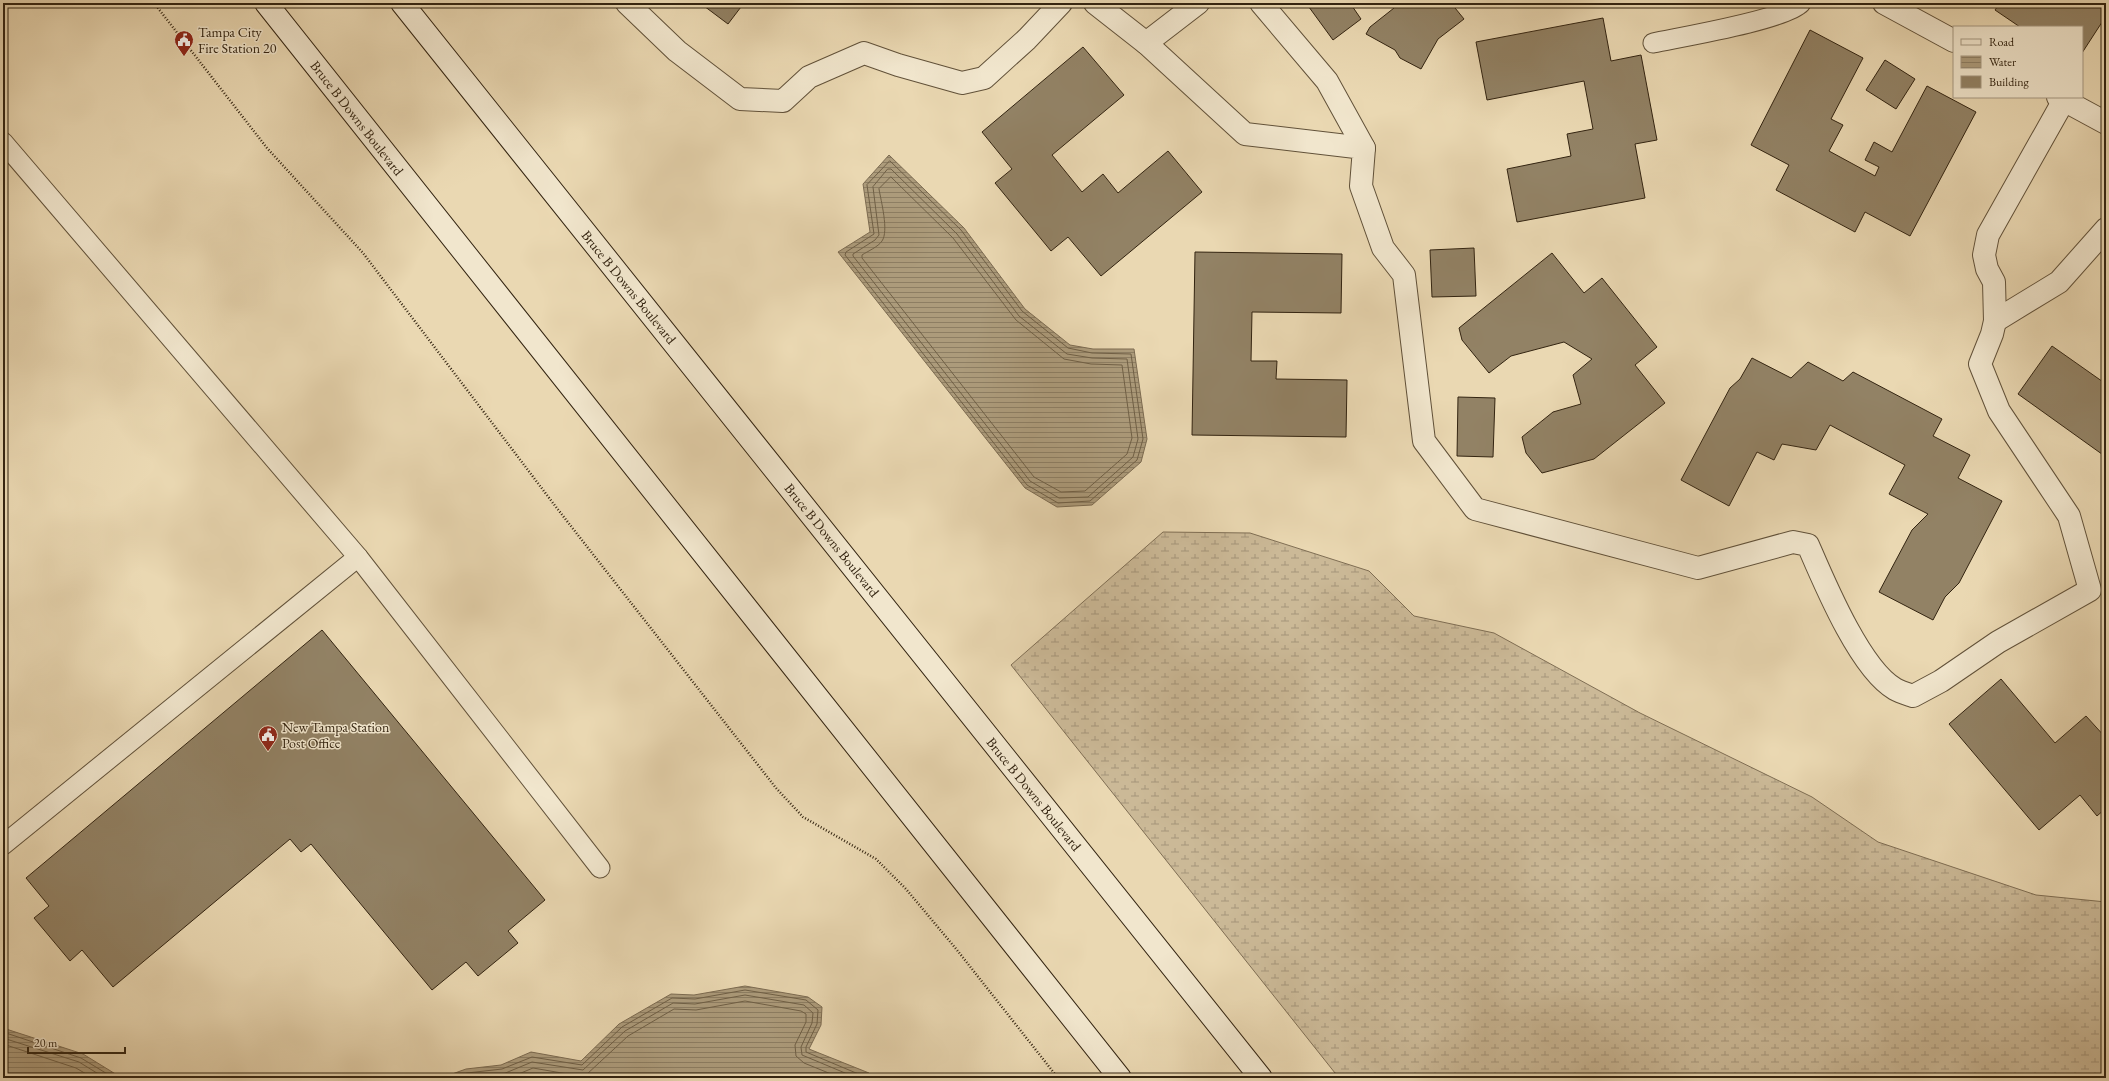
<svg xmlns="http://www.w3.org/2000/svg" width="2109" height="1081" viewBox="0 0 2109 1081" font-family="'EB Garamond',serif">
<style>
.wetland{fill:url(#wetland-marsh);stroke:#7f6e54}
.water{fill:url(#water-rules);stroke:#7c6b51}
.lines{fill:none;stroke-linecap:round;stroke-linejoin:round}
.shore{stroke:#706046;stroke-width:1}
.building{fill:#928265;stroke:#332411}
.service-casing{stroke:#615139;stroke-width:21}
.minor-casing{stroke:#615139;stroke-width:24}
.secondary-casing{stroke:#332411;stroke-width:24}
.path{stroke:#332411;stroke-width:2.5;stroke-dasharray:1 2;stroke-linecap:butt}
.service{stroke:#f1e6cd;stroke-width:19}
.minor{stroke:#f1e6cd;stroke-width:22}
.secondary{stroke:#f1e6cd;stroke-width:22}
.labels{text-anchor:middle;stroke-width:3;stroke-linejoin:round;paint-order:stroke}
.poi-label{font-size:14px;fill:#332411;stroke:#f1e6cd;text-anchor:start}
.street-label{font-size:14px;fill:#332411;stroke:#f1e6cd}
</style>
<defs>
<pattern id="wetland-marsh" width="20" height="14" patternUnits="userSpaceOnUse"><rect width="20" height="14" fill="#cbb997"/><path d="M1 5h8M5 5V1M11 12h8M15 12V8" fill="none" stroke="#a5967a"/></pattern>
<pattern id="water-rules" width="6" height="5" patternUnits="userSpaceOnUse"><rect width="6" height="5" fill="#ac9b7b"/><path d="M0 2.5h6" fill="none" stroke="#8d7e63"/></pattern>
</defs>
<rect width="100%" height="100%" fill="#ead8b2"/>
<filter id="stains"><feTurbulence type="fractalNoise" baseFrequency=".005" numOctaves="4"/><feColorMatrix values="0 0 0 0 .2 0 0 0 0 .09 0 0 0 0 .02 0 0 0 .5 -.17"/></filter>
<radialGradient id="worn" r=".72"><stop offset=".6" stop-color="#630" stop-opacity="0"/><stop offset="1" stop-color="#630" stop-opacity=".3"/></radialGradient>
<polygon class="wetland" points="1163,532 1250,533 1369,571 1414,616 1494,633 1640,713 1812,797 1878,842 2036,895 2106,902 2106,1078 1339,1078 1011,665"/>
<g class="water">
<polygon points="889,155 964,228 1025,309 1070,345 1093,349 1134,349 1147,439 1141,462 1092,505 1057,507 1025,488 838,252 870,232 863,184"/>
<polygon points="745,986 808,997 822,1007 821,1025 809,1049 869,1073 873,1078 441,1078 466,1069 501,1065 531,1052 581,1061 619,1024 671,994 694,995"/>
<polygon points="3,1028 83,1054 122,1078 3,1078"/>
</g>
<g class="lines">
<g class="shore">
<polygon points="890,161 961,230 1022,311 1068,348 1092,353 1131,354 1143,439 1137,460 1090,501 1058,503 1027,485 845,255 846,252 874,234 867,185"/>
<polygon points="888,169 891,169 957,234 1019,316 1067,354 1092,358 1127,359 1138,439 1133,457 1088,497 1059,498 1030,481 853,256 853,254 875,240 879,235 873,187"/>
<path d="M891,177L953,238L1016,320L1064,359L1091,364L1122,365L1132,438L1127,454L1085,491L1061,492L1034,477L862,258V255C868,251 878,247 882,241C889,231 881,201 879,189Z"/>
<polyline points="3,1032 81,1058 114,1078"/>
<polyline points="3,1038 79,1062 105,1078"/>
<polyline points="3,1044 76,1068 93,1078"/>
<polyline points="453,1078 467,1073 502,1069 532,1057 582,1065 622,1027 672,998 695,999 745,990 806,1000 818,1010 817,1024 806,1047 806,1052 868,1078"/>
<polyline points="471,1078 503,1074 532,1062 583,1070 625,1031 673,1003 695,1004 745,995 804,1005 813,1013 812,1023 801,1047 802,1055 857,1078"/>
<polyline points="509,1078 533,1068 579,1076 586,1075 628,1036 674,1009 696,1010 745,1001 801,1011 806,1014 806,1022 795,1045 796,1056 804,1063 841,1078"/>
</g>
</g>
<g class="building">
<polygon points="700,3 744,3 728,24"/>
<polygon points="1306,3 1350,3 1361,19 1333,40"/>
<polygon points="1390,3 1451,3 1464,19 1438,39 1421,69 1400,58 1395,50 1366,34 1370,27 1394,8"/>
<polygon points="2000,3 2106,3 2106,16 2082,53 2082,27 2020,27 1995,10"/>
<polygon points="1603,18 1611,61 1641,55 1657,140 1635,144 1645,198 1517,222 1507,169 1571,156 1567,134 1593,129 1584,81 1487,100 1476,42"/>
<polygon points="1810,30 1863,58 1831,119 1843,125 1829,151 1875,176 1879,167 1865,160 1874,142 1892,152 1927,86 1976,112 1910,236 1865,212 1855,232 1776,190 1789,165 1751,145"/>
<polygon points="1083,47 1124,95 1052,155 1082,192 1103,174 1118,193 1168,151 1202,192 1101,276 1068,237 1051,251 995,183 1012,169 982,132"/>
<polygon points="1885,60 1915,79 1896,109 1866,90"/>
<polygon points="1474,248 1476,296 1432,297 1430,250"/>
<polygon points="1195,252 1342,254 1341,313 1252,312 1251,361 1277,361 1276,379 1347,380 1346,437 1192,435"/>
<polygon points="1552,253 1584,293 1602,278 1657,347 1635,365 1665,403 1594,459 1542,473 1526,453 1522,437 1553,412 1581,404 1573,375 1592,359 1564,342 1511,356 1489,373 1462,340 1459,328"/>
<polygon points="2052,346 2106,384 2106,457 2018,394"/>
<polygon points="1752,358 1791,378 1808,362 1843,381 1853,372 1942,419 1933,436 1970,455 1958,478 2002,501 1959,583 1945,597 1933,620 1879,592 1912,530 1928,514 1889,494 1905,465 1830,425 1816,450 1782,444 1774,460 1757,452 1729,506 1681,480 1730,388 1740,379"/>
<polygon points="1458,397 1495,398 1493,457 1457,456"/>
<polygon points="322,630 545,900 508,931 518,943 478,976 466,962 432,990 311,844 301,852 290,839 113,987 82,950 70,961 34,918 49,906 26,878"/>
<polygon points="2001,679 2055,743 2086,716 2106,738 2106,808 2097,816 2080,795 2039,830 1949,724"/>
</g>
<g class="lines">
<g class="service-casing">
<g id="service">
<path d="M1653,43C1681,37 1785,20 1801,3"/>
<polyline points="3,142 358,557 600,868"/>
<polyline points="3,845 358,557"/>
</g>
</g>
<g class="minor-casing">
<g id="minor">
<polyline points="627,3 677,51 740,99 783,101 809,77 864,53 898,65 962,83 984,78 1027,39 1061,3"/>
<path d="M1095,3L1146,43L1245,134L1364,148L1361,186L1383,248L1404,275L1424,441L1475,509L1698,568L1793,542L1808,545C1824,582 1860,669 1895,689C1900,692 1907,694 1913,696L1941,681L1998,642L2090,590L2069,516L1999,411L1980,364L1992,334L1995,321L1994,282L1987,269L1984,255L1988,235L2064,100"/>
<polyline points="1261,3 1327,81 1364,148"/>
<polyline points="1884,3 1954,41"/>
<polyline points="1146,43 1198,3"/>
<polyline points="2058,97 2106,123"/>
<polyline points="1995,321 2059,282 2106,229"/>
</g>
</g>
<g class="secondary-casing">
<g id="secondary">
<polyline points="266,3 1120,1078"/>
<polyline points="402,3 1261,1078"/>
</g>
</g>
<polyline class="path" points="154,3 267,148 363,253 556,507 776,788 803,817 876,859 906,889 957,950 1058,1078"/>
<use href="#service" class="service"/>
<use href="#minor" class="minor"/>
<use href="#secondary" class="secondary"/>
</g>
<defs>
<g id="civic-pin" transform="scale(1)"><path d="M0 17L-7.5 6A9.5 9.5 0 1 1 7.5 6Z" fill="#8f2418" stroke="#f1e6cd"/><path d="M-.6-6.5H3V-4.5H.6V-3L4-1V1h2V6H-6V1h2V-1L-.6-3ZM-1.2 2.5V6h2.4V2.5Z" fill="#fff"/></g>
</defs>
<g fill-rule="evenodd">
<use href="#civic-pin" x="184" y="40"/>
<use href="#civic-pin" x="268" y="735"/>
</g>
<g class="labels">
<g class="poi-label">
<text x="198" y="37">Tampa City<tspan x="198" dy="16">Fire Station 20</tspan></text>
<text x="282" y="732">New Tampa Station<tspan x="282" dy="16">Post Office</tspan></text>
</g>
<g class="street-label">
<text transform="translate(357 118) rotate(52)" y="5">Bruce B Downs Boulevard</text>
<text transform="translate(629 287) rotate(51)" y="5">Bruce B Downs Boulevard</text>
<text transform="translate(832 540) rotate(51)" y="5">Bruce B Downs Boulevard</text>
<text transform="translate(1034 794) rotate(51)" y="5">Bruce B Downs Boulevard</text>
</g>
</g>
<rect width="2109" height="1081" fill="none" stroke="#ead8b2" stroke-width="16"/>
<rect x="4" y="4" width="2101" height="1073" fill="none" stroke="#332411" stroke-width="2"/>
<rect x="8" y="8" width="2093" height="1065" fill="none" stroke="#332411"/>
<rect x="1953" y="26" width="130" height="72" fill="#f1e6cd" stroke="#a59882"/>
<rect x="1961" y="39" width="20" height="6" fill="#f1e6cd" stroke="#a59882"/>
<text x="1989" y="46" font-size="12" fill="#332411">Road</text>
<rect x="1961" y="56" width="20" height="12" fill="url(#water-rules)" stroke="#a59882"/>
<text x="1989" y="66" font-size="12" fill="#332411">Water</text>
<rect x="1961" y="76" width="20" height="12" fill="#928265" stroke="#a59882"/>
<text x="1989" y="86" font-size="12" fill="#332411">Building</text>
<path d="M28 1047v6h97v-6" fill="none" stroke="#332411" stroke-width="2"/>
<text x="34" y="1047" font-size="12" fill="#332411" stroke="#f1e6cd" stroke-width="3" paint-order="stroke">20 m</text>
<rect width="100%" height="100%" filter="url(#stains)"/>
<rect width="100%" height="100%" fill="url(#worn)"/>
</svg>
